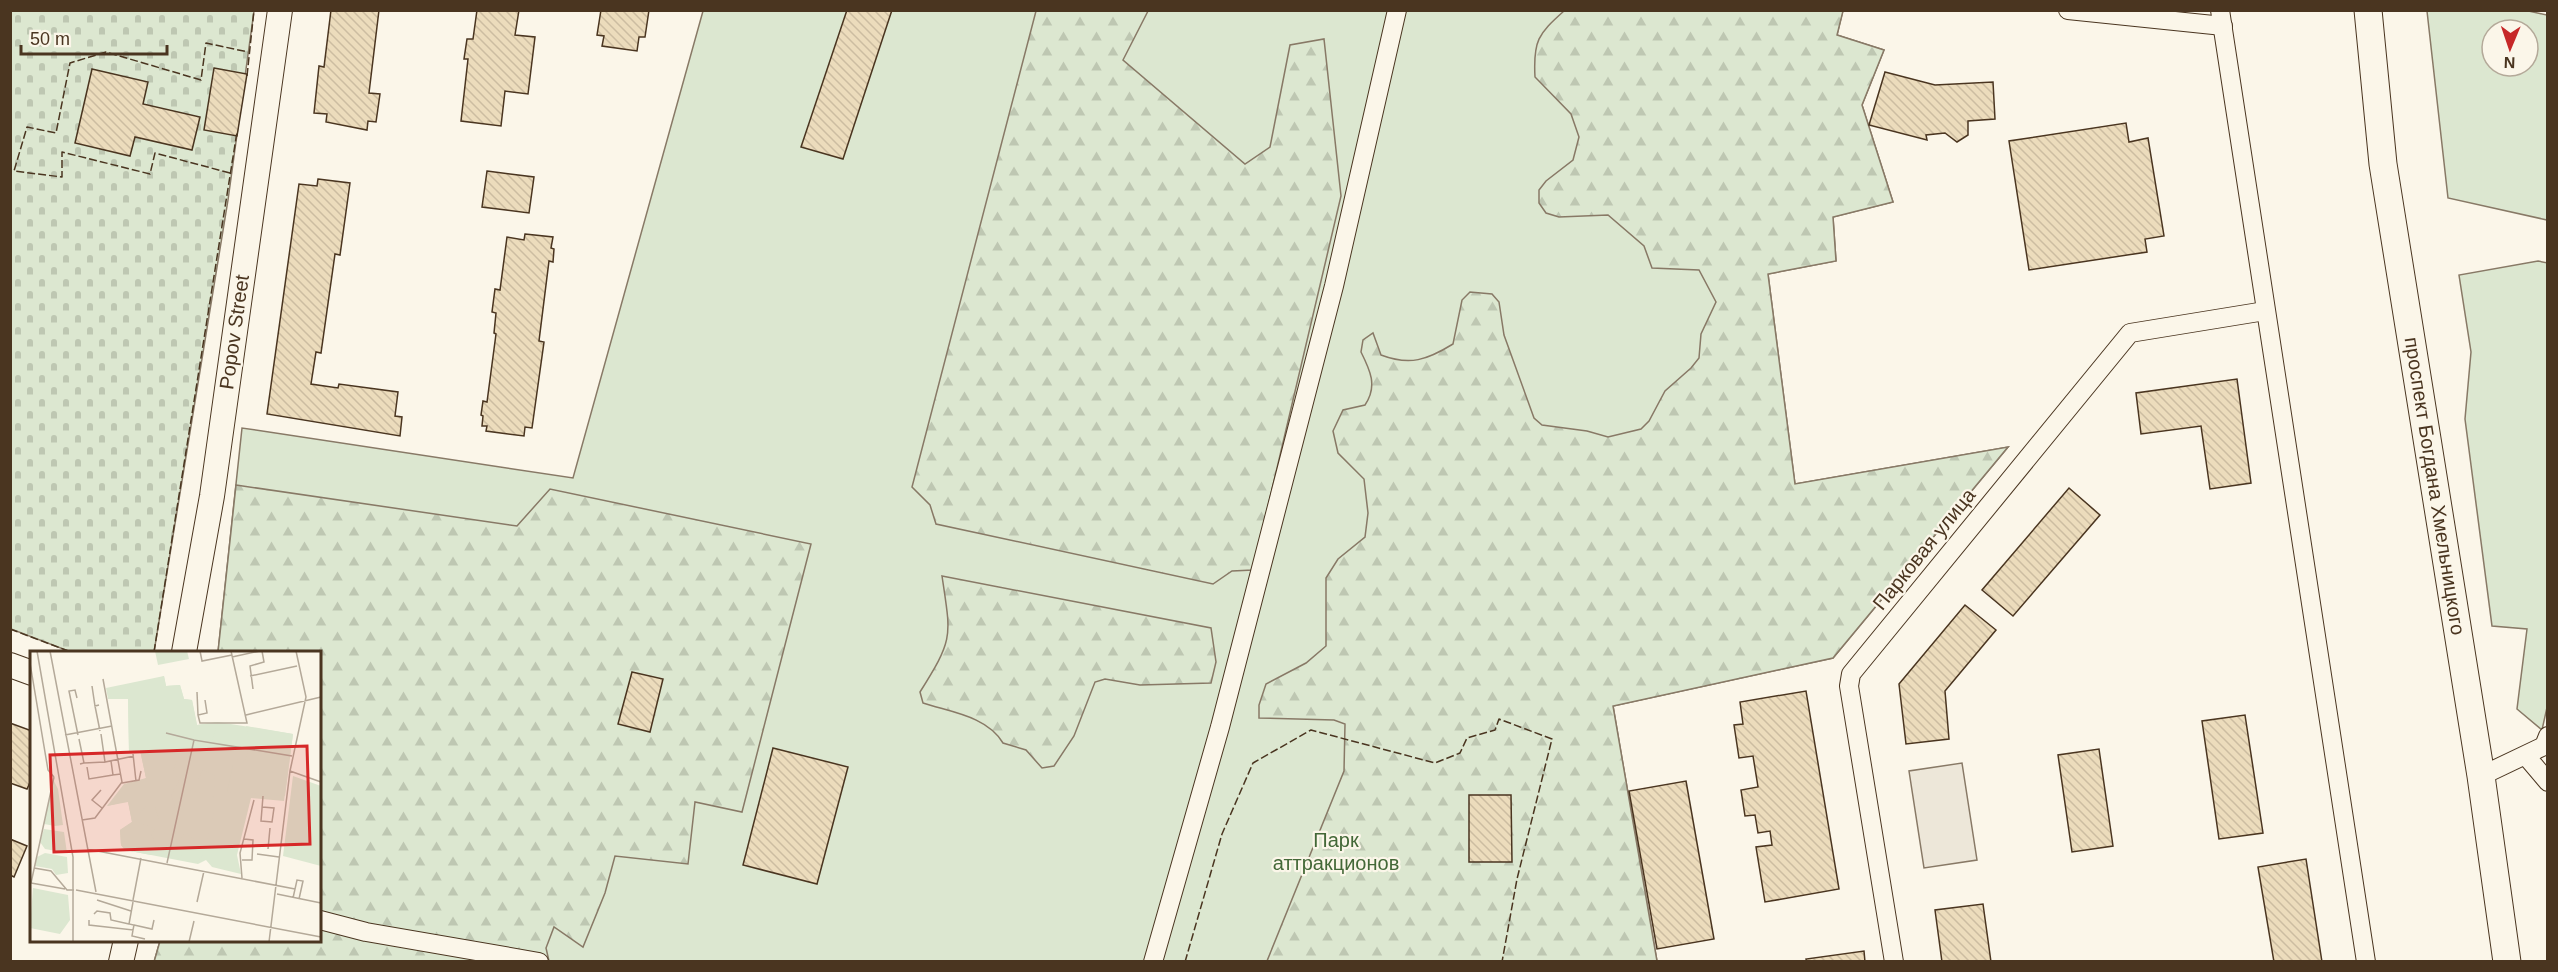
<svg xmlns="http://www.w3.org/2000/svg" width="2558" height="972" viewBox="0 0 2558 972" font-family="Helvetica,sans-serif">
<style>
.green{fill:#dce7d0;stroke:#887966;stroke-width:1.5;fill-rule:evenodd}
.forest{fill:url(#forest-firs);stroke:#887966;stroke-width:1.5}
.cemetery{fill:url(#cemetery-stones);stroke:#887966;stroke-width:1.5}
.parking{fill:#ede7d9;stroke:#887966;stroke-width:1.5}
.building{fill:url(#building-back-hatch);stroke:#4a3520;stroke-width:1.5}
.lines{fill:none;stroke-linecap:round;stroke-linejoin:round}
.street-casing{stroke:#4a3520;stroke-width:20}
.secondary-casing{stroke:#4a3520;stroke-width:26}
.primary-casing{stroke:#4a3520;stroke-width:29}
.street{stroke:#fbf6e9;stroke-width:18}
.secondary{stroke:#fbf6e9;stroke-width:24}
.primary{stroke:#fbf6e9;stroke-width:27}
.fence{stroke:#4a3520;stroke-width:1.5;stroke-dasharray:8 3;stroke-linecap:butt}
.labels{text-anchor:middle;stroke-width:4.5;stroke-linejoin:round;paint-order:stroke}
.street-label{font-size:20px;fill:#4a3520;stroke:#fbf6e9}
.park-label{font-size:20px;fill:#436837;stroke:#fbf6e9}
.inset-road{fill:none;stroke:#b4a999;stroke-width:1.5}
.view{fill:#d62828;fill-opacity:0.15;stroke:#d62828;stroke-width:3}
.inset-edge{fill:none;stroke:#4a3520;stroke-width:3}
</style>
<defs>
<pattern id="forest-firs" width="22" height="20" patternUnits="userSpaceOnUse" patternTransform="scale(1.5)"><rect width="22" height="20" fill="#dce7d0"/><path d="M5 1l3.5 6h-7zM16 11l3.5 6h-7z" fill="#bec7b2"/></pattern>
<pattern id="cemetery-stones" width="16" height="16" patternUnits="userSpaceOnUse" patternTransform="scale(1.5)"><rect width="16" height="16" fill="#dce7d0"/><path d="M2 7V4a2 2 0 0 1 4 0v3zM10 15v-3a2 2 0 0 1 4 0v3z" fill="#bec7b2"/></pattern>
<pattern id="building-back-hatch" width="6" height="6" patternUnits="userSpaceOnUse" patternTransform="scale(1.5)"><rect width="6" height="6" fill="#ecdcbc"/><path d="M-1 5l2 2M0 0l6 6M5-1l2 2" fill="none" stroke="#ccbda1"/></pattern>
</defs>
<rect width="100%" height="100%" fill="#fbf6e9"/>
<g class="green">
<polygon points="1843,10 1837,35 1884,50 1862,105 1893,202 1833,217 1836,261 1768,274 1795,484 2008,447 1833,658 1613,706 1657,961 154,962 160,941 320,940 320,652 218,652 242,428 573,478 703,11"/>
<path d="M2524,10L2547,15V220L2448,198L2427,11ZM2492,30H2528V66H2492Z"/>
<polygon points="2538,261 2548,263 2548,703 2542,730 2517,709 2527,629 2492,626 2465,419 2471,352 2459,275"/>
</g>
<g class="forest">
<polygon points="1036,11 1148,11 1123,60 1245,164 1270,147 1290,45 1324,39 1341,196 1253,570 1232,571 1213,584 936,524 930,505 912,487"/>
<path d="M1564,11H1843L1837,35L1884,50L1862,105L1893,202L1833,217L1836,261L1768,274L1795,484L2008,447L1833,658L1613,706L1657,961H1267L1344,771L1345,724L1334,720L1259,718V705L1266,684L1306,663L1326,646V578L1338,559L1365,537L1368,513L1364,479L1338,453L1333,431L1343,410L1365,405C1378,386 1370,370 1361,352L1363,340L1373,333L1381,355C1410,366 1427,360 1453,344L1462,300L1470,292L1492,294L1499,302L1504,335L1534,418L1542,425L1587,431L1608,437L1641,429L1649,421L1665,391L1691,368L1699,358L1701,334L1716,302L1699,270L1652,268L1644,246L1608,215L1559,217L1546,213L1539,203V190L1546,181L1573,160L1579,137L1571,114L1535,77C1533,41 1538,34 1564,11Z"/>
<polygon points="236,485 517,526 550,489 811,544 742,812 695,802 688,864 615,856 605,893 583,947 554,927 546,948 549,961 154,962 160,941 320,940 320,652 218,652"/>
<path d="M942,576L1211,628L1216,662L1211,683L1140,685L1105,679L1095,682L1074,736L1054,766L1042,768L1026,750L1003,743C987,716 950,712 923,703L920,692C954,638 951,637 942,576Z"/>
</g>
<polygon class="cemetery" points="10,11 254,11 228,200 154,652 71,652 11,629"/>
<polygon class="parking" points="1962,763 1977,860 1924,868 1909,771"/>
<g class="building">
<polygon points="331,10 379,10 369,93 380,94 376,122 368,121 367,130 326,122 327,114 314,113 319,66 324,67"/>
<polygon points="477,10 519,10 515,35 535,37 528,94 505,91 501,126 461,121 468,59 464,59 467,39 473,39"/>
<polygon points="601,10 649,10 645,37 639,37 637,51 602,46 604,36 597,35"/>
<polygon points="847,10 892,10 843,159 801,147"/>
<polygon points="214,68 247,74 237,136 204,130"/>
<polygon points="92,69 148,82 143,104 200,117 192,150 135,137 130,156 75,143"/>
<polygon points="1885,72 1935,85 1993,82 1995,119 1968,121 1968,135 1957,142 1945,133 1926,135 1927,140 1869,125"/>
<polygon points="2126,123 2129,142 2148,138 2164,236 2145,239 2147,252 2029,270 2009,141"/>
<polygon points="487,171 534,177 529,213 482,207"/>
<polygon points="318,179 350,183 340,255 335,254 321,353 316,352 311,384 338,388 339,384 398,392 395,416 402,417 400,436 267,414 299,184 317,186"/>
<polygon points="525,234 553,237 551,248 554,249 553,262 549,261 539,341 544,342 532,428 525,427 524,436 486,431 487,426 482,426 483,416 481,415 483,401 487,402 496,334 494,333 496,313 492,312 495,289 500,290 507,237 524,240"/>
<polygon points="2237,379 2251,483 2210,489 2201,426 2141,434 2136,393"/>
<polygon points="2069,488 2100,515 2013,616 1982,590"/>
<polygon points="1965,605 1996,630 1945,691 1949,739 1906,744 1899,684"/>
<polygon points="632,672 663,679 650,732 618,724"/>
<polygon points="1806,691 1839,889 1765,902 1756,847 1772,845 1770,831 1758,833 1755,815 1745,816 1741,790 1758,787 1753,756 1739,758 1734,725 1743,724 1740,702"/>
<polygon points="2245,715 2263,833 2219,839 2202,721"/>
<polygon points="10,723 32,731 32,778 27,789 10,783"/>
<polygon points="773,748 848,767 817,884 743,865"/>
<polygon points="2099,749 2113,846 2072,852 2058,755"/>
<polygon points="1686,781 1714,939 1657,949 1629,791"/>
<polygon points="1469,795 1511,795 1512,862 1469,862"/>
<polygon points="10,839 27,846 14,877 10,875"/>
<polygon points="2306,859 2322,962 2274,962 2258,867"/>
<polygon points="1983,904 1991,962 1942,962 1935,910"/>
<polygon points="1864,951 1865,962 1807,962 1806,959"/>
</g>
<g class="lines">
<g class="street-casing">
<g id="street">
<polyline points="2068,10 2223,26"/>
<polyline points="2220,10 2366,962"/>
<polyline points="2526,756 2548,782"/>
<polyline points="2481,776 2544,746 2548,736"/>
<polyline points="320,920 366,932 539,962"/>
<polyline points="1153,962 1220,727 1334,286 1397,10"/>
<polyline points="1894,962 1849,686 1851,674 2130,333 2265,311"/>
</g>
</g>
<g class="secondary-casing">
<g id="secondary">
<polyline points="184,652 212,496 280,10"/>
<polyline points="10,665 32,673"/>
<polyline points="121,962 126,940"/>
</g>
</g>
<g class="primary-casing">
<polyline id="primary" points="2368,10 2383,164 2481,776 2507,962"/>
</g>
<use href="#street" class="street"/>
<use href="#secondary" class="secondary"/>
<use href="#primary" class="primary"/>
<g class="fence">
<polyline points="247,76 254,10"/>
<polyline points="230,173 155,153 150,174 62,152 62,177 14,171 27,127 56,133 70,63 106,52 201,80 206,43 248,52"/>
<polyline points="10,629 71,652"/>
<polyline points="154,652 237,132"/>
<polyline points="1185,962 1222,834 1253,763 1311,730 1435,763 1460,753 1467,738 1495,730 1499,719 1552,739 1517,879 1502,962"/>
</g>
</g>
<g class="labels">
<g class="street-label">
<text transform="translate(234 332) rotate(-82)" y="7">Popov Street</text>
<text transform="translate(2435 486) rotate(81)" y="7">проспект Богдана Хмельницкого</text>
<text transform="translate(1924 549) rotate(-51)" y="7">Парковая улица</text>
</g>
<g class="park-label">
<text x="1336" y="847">Парк<tspan x="1336" dy="23">аттракционов</tspan></text>
</g>
</g>
<g transform="translate(30 651)">
<rect width="291" height="291" fill="#fbf6e9"/>
<path d="M125,0H157L159,8L128,14ZM134,25L136,35L150,34L154,48L162,49L167,74L188,71L263,83L254,150L221,147L207,204L211,223L182,216L176,209L168,213L95,199L91,194L90,179L102,171L98,151L77,155L116,127L110,99L99,101L98,48H78ZM23,128L28,138L33,174L25,175L14,173ZM14,178L34,181L37,202L15,198L10,191ZM15,202L37,206L38,222L26,224L22,218L5,215L7,206ZM3,237L38,244L40,269L30,283L0,277Z" fill="#dce7d0"/>
<path d="M134,25L136,35L150,34L154,48L162,49L167,74L188,71L180,95L151,96L143,120V125L151,126L141,144L145,154L142,163L135,162L129,168L125,156L117,154L109,163V171L125,178L121,184L126,193L121,204L95,199L91,194L90,179L102,171L98,150L77,155L94,133L116,127L110,99L99,101L98,48H78L76,37ZM216,75L263,83L255,145L197,141L203,114H207L208,108L215,109L218,100L221,101ZM173,119L185,125L184,138L156,134V128H168ZM156,138L187,147L174,203L167,211L139,205L154,204L167,191L155,181L147,193L145,178L152,140Z" fill="#dce7d0"/>
<path d="M263,125L291,135V215L253,205Z" fill="#dce7d0"/>
<path class="inset-road" d="M7,0L43,206V291M20,0L66,241M170,0L172,10L202,4M202,6L230,0M0,12L18,119L24,126M220,25L267,15M62,35L65,55L69,54M223,38L220,15L234,11L232,0M167,41L168,64M47,47L45,39L39,40L48,84M175,49L177,62L168,64L170,72H217L201,0M65,55L70,80M216,64L291,46M136,82L164,89M71,83L75,111L104,105M35,84L82,75M49,88L54,112L50,113M103,103L106,130M81,110L83,124L91,123M54,112L75,111M57,116L59,128L83,124M260,120L291,131M92,132L109,129L111,120M71,139L62,149L72,157M232,156L244,157L242,171L231,170L233,145M52,169L65,167L92,131L73,28M57,198L265,238M238,198L240,177M227,203L249,206M212,209H222L223,189L214,188M137,212L164,89L262,105M4,217L21,220L37,239H44M212,227L210,202L224,149M1,232L24,126M1,232L35,238M46,239L291,286M247,243L291,252M263,247L267,229L273,230L269,248M67,249L101,260M103,249L111,207M167,251L174,220M64,263L67,260L80,262L81,269L99,273M59,269V274L103,279L104,274L99,273L103,251M104,274L122,278L124,269M103,279L102,285L115,288M159,291L164,270M239,291L260,120L276,46L266,0"/>
<path class="view" d="M277,95L280,193L24,201L20,104Z"/>
<rect width="291" height="291" class="inset-edge"/>
</g>
<rect width="2558" height="972" fill="none" stroke="#4a3520" stroke-width="24"/>
<g transform="translate(2510 48) rotate(182)"><circle r="28" fill="#fbf6e9" stroke="#b4a999" stroke-width="1.5"/>
<path d="M0-4.5L10 22L0 15L-10 22Z" fill="#c62828"/>
<text y="-9" font-size="16" font-weight="bold" text-anchor="middle" fill="#4a3520">N</text>
</g>
<path d="M21 45v9h146v-9" fill="none" stroke="#4a3520" stroke-width="3"/>
<text x="30" y="45" font-size="18" fill="#4a3520" stroke="#fbf6e9" stroke-width="4.5" paint-order="stroke">50 m</text>
</svg>
